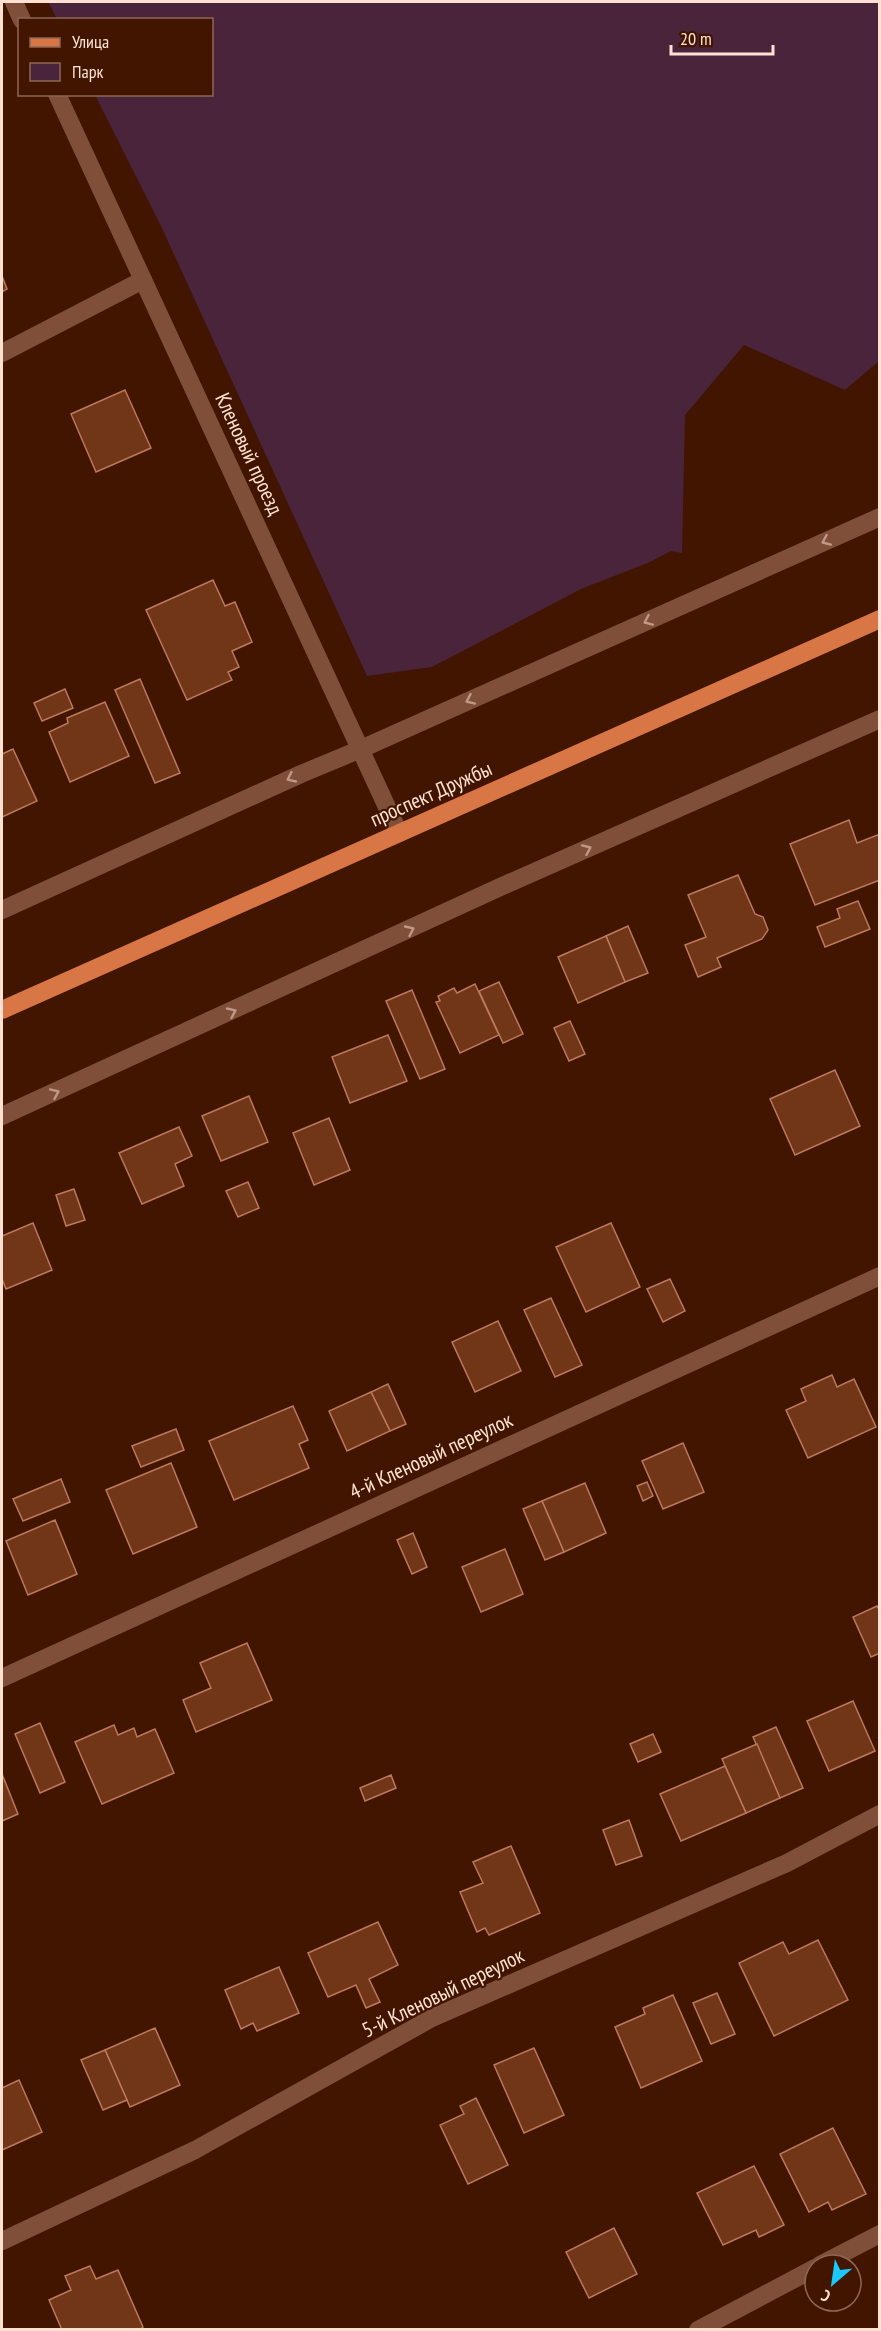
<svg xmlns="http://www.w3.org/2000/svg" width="881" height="2331" viewBox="0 0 881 2331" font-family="'PT Sans Narrow',sans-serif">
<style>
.green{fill:#4a243b}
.building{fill:#713517;stroke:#bc795b;stroke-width:1.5}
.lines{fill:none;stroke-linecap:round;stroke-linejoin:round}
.minor{stroke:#7f4f39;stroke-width:18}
.major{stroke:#d97646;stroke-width:18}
.oneway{stroke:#bf9886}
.labels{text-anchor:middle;stroke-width:4.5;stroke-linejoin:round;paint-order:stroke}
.street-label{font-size:21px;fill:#ffe1d3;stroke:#411500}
</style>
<rect width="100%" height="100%" fill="#411500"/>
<polygon class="green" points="48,2 879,2 879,361 845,390 744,345 685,415 682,553 671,551 650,562 581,589 432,667 367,676 161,226 95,95 212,94 212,20 57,19"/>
<g class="building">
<polygon points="2,276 7,289 2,292"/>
<polygon points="125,390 151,448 96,472 71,414"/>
<polygon points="213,580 225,606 235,602 252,642 232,651 239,667 228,672 232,680 187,700 146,610"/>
<polygon points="140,679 180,773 155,783 115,690"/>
<polygon points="65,689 73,708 42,721 34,703"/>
<polygon points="105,702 129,756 70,782 49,732 68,723 67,718"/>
<polygon points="13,749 37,801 2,817 2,754"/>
<polygon points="849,820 857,843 880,834 880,880 815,905 790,844"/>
<polygon points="738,875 755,914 763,917 768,930 762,939 717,958 721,967 698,977 685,945 706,937 688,895"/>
<polygon points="858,901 870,929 825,947 817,927 840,918 837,909"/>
<polygon points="628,926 648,973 625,982 606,936"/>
<polygon points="606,936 625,982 578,1003 558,957"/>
<polygon points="499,982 523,1034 503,1043 479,991"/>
<polygon points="475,984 499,1035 460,1053 436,1002 440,1001 438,996 454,988 457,993"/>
<polygon points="412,990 445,1069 420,1079 386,1001"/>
<polygon points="570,1021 585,1054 569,1061 554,1028"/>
<polygon points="388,1035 407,1081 350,1103 332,1057"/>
<polygon points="835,1070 860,1126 795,1155 770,1099"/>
<polygon points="249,1096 268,1142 221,1161 202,1116"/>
<polygon points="329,1118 350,1170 314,1185 293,1133"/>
<polygon points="179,1127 192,1156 175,1164 184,1186 142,1204 119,1153"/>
<polygon points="248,1182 259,1208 238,1217 226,1191"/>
<polygon points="74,1189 85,1220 66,1226 56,1195"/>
<polygon points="33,1223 52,1270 6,1289 2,1279 2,1236"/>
<polygon points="611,1223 640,1287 586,1312 556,1247"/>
<polygon points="670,1279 685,1311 663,1322 647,1289"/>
<polygon points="551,1298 582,1365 555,1377 524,1310"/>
<polygon points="498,1321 521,1371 475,1392 452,1342"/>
<polygon points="832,1375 837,1387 854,1379 876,1427 808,1458 786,1410 806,1401 801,1389"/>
<polygon points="388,1384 406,1424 390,1431 371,1392"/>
<polygon points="371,1392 390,1431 347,1451 329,1411"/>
<polygon points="293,1406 308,1440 299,1444 309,1468 234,1500 209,1441"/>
<polygon points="176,1429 184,1450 141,1467 132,1446"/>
<polygon points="683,1443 704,1492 663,1509 642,1461"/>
<polygon points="171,1463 197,1527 133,1554 106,1490"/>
<polygon points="61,1479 70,1502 23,1521 13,1499"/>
<polygon points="647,1482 653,1496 643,1501 637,1486"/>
<polygon points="585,1483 606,1533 564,1552 542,1501"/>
<polygon points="542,1501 564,1552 545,1560 523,1509"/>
<polygon points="55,1520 77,1574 28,1595 6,1541"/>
<polygon points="413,1533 427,1567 412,1574 397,1540"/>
<polygon points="505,1549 523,1594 481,1612 462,1567"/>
<polygon points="877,1606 880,1611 880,1653 871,1657 853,1617"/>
<polygon points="247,1643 272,1700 196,1732 183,1700 211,1688 200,1663"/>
<polygon points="853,1701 875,1751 829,1771 807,1721"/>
<polygon points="40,1723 65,1782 40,1793 15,1734"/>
<polygon points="114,1725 118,1735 134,1728 137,1737 155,1729 174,1773 102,1804 75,1742"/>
<polygon points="776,1727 803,1788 780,1798 753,1737"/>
<polygon points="653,1734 661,1752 638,1762 630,1744"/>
<polygon points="757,1744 780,1798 746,1813 722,1759"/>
<polygon points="725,1766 746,1813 681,1841 660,1794"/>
<polygon points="2,1774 18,1814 2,1821"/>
<polygon points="391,1775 396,1788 365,1801 360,1788"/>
<polygon points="629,1820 642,1856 616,1865 603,1830"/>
<polygon points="511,1846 540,1913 489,1935 485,1928 477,1932 460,1892 483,1883 473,1862"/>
<polygon points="378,1922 398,1965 369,1979 380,2002 366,2008 356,1985 328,1997 308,1953"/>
<polygon points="818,1940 848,2000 774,2036 739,1963 783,1942 789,1954"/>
<polygon points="279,1967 299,2013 257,2031 253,2023 241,2029 225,1990"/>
<polygon points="717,1993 735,2034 711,2044 693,2003"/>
<polygon points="673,1995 702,2061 641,2088 615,2027 645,2014 643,2008"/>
<polygon points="155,2028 180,2085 130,2107 105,2050"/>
<polygon points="534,2048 564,2115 524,2133 494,2065"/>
<polygon points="105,2050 127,2100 103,2110 81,2060"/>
<polygon points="19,2080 42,2132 2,2150 2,2088"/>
<polygon points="476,2098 508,2165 468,2184 440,2125 464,2114 460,2106"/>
<polygon points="833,2128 866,2194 832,2210 828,2202 809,2212 780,2154"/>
<polygon points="754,2166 784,2225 759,2237 756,2230 723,2245 697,2193"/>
<polygon points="614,2228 637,2274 589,2298 566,2252"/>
<polygon points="90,2266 96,2279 118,2270 143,2327 139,2330 62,2330 49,2300 71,2290 65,2276"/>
</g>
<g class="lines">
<g class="minor">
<polyline points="14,2 22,20"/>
<polyline points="57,94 399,833"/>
<polyline points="2,353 143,280"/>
<polyline points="2,910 301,774 361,749 880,517"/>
<polyline points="2,1116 498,888 880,719"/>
<polyline points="2,1678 880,1276"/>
<polyline points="2,2241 195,2150 432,2018 787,1863 880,1814"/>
<polyline points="820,2265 880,2234"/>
<polyline points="698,2330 815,2268"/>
</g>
<polyline class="major" points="2,1010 880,619"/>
</g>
<defs><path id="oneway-chevron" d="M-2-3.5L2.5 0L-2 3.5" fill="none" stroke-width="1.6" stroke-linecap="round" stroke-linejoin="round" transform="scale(1.5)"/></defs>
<g class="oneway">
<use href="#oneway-chevron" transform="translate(826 541) rotate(156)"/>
<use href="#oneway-chevron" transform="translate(648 621) rotate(156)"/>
<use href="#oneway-chevron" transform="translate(470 700) rotate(156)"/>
<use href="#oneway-chevron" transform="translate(291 778) rotate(155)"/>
<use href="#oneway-chevron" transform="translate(587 849) rotate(-24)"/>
<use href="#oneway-chevron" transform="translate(410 930) rotate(-25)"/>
<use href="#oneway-chevron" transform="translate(232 1012) rotate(-25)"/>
<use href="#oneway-chevron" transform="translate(55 1093) rotate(-24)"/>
</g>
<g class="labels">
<g class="street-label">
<text transform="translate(249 454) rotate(65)" y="7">Кленовый проезд</text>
<text transform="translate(431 794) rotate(-24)" y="7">проспект Дружбы</text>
<text transform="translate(431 1456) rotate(-25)" y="7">4-й Кленовый переулок</text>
<text transform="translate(443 1993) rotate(-26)" y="7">5-й Кленовый переулок</text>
</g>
</g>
<rect width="881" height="2331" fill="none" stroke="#ffe1d3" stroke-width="6"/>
<rect x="18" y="18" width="195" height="78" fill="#411500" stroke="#8d6754" stroke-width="1.5"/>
<rect x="30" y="38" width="30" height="9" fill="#d97646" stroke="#8d6754" stroke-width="1.5"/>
<text x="72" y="48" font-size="18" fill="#ffe1d3">Улица</text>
<rect x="30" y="63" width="30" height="18" fill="#4a243b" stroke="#8d6754" stroke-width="1.5"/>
<text x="72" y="78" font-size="18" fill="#ffe1d3">Парк</text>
<g transform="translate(833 2283) rotate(209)"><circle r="28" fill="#411500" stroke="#8d6754" stroke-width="1.5"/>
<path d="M0-4.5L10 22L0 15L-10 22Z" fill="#1cc9fc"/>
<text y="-9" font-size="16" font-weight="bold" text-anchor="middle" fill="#ffe1d3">С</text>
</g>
<path d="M671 45v9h102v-9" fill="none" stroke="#ffe1d3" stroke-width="3"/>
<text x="680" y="45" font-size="18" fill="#ffe1d3" stroke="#411500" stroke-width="4.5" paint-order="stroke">20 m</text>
</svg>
